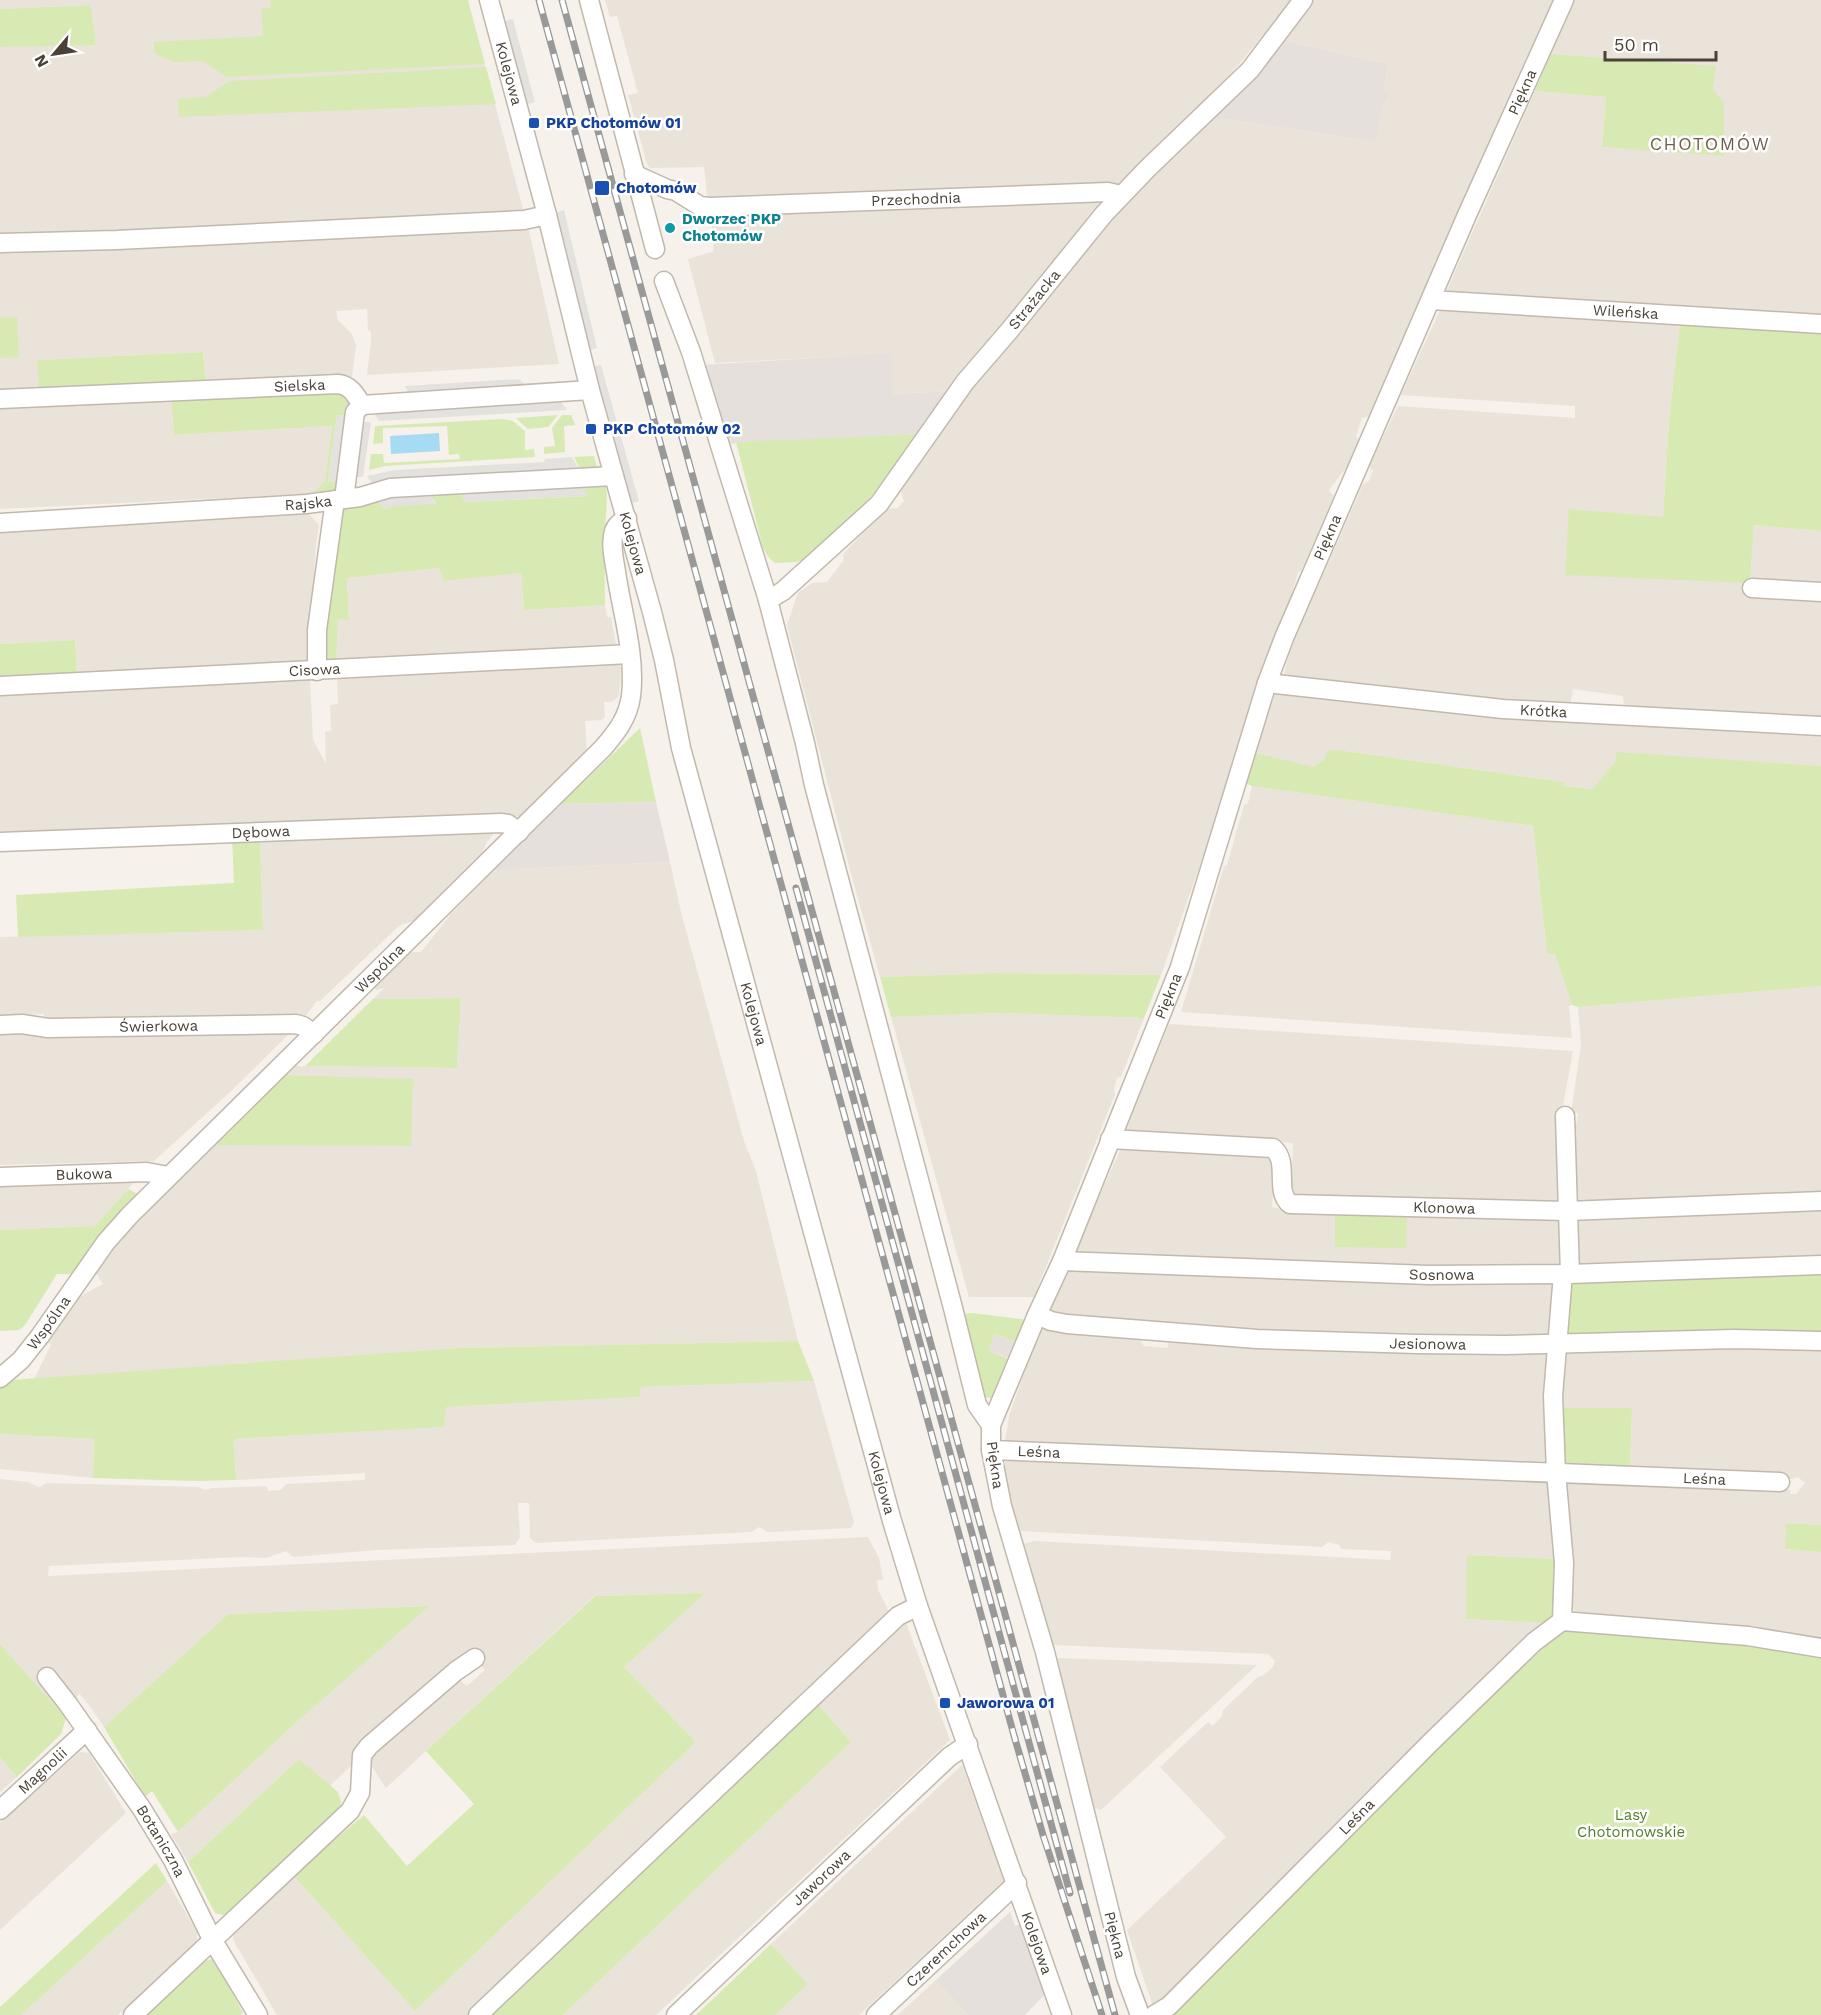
<svg xmlns="http://www.w3.org/2000/svg" width="1821" height="2015" viewBox="0 0 1821 2015" font-family="'Work Sans',sans-serif">
<style>
.residential{fill:#eae3d9}
.industrial{fill:#e6e0dc}
.green{fill:#d7eab3}
.parking{fill:#e4e2df}
.water{fill:#a7dbf3}
.lines{fill:none;stroke-linecap:round;stroke-linejoin:round}
.minor-casing{stroke:#c2b8ad;stroke-width:21}
.minor{stroke:#fff;stroke-width:18}
.rail-casing{stroke:#999;stroke-width:7}
.rail{stroke:#fff;stroke-width:4.5;stroke-dasharray:14;stroke-linecap:butt}
.transit-dot{fill:#1a4fb4;stroke:#fff;stroke-width:2}
.culture-dot{fill:#0f9aa8;stroke:#fff;stroke-width:2}
.labels{text-anchor:middle;stroke-width:5;stroke-linejoin:round;paint-order:stroke}
.street-label{font-size:15px;fill:#4a4238;stroke:#fff}
.transit-label{font-size:15px;font-weight:bold;fill:#164399;stroke:#fff;text-anchor:start}
.culture-label{font-size:15px;font-weight:bold;fill:#0d838f;stroke:#fff;text-anchor:start}
.park-label{font-size:15px;fill:#527f29;stroke:#fff}
.quarter-label{font-size:18px;letter-spacing:1.5px;fill:#6e5e4f;stroke:#fff}
</style>
<rect width="100%" height="100%" fill="#f6f1eb"/>
<g class="residential">
<polygon points="0,0 270,0 271,8 261,9 473,22 530,235 559,364 367,375 371,343 371,331 368,330 367,309 336,311 338,320 352,334 356,345 352,377 206,384 203,352 38,360 39,393 0,395 0,47 96,44 91,5 0,9"/>
<polygon points="605,0 1292,0 1274,26 1270,27 1206,103 1120,186 708,202 704,167 650,168 647,164 628,95 638,93 617,16 610,17"/>
<polygon points="1311,0 1556,0 1371,416 1362,418 1356,436 1361,442 1350,468 1345,469 1329,490 1334,496 1301,571 1298,572 1291,597 1247,714 1204,854 1161,975 996,973 880,977 850,870 787,625 798,593 812,583 827,582 843,561 844,553 885,509 898,508 904,501 900,489 951,391 891,394 893,354 715,363 688,259 714,251 710,215 1106,199 1161,167 1212,117 1377,142 1383,105 1386,101 1387,92 1384,91 1388,64 1282,40"/>
<polygon points="1575,0 1821,0 1821,316 1453,295 1447,290 1535,91 1606,97 1602,147 1724,155 1713,90 1715,67 1551,54"/>
<polygon points="1441,308 1680,323 1669,420 1663,518 1569,509 1750,582 1754,525 1821,531 1821,587 1751,594 1765,599 1773,593 1821,596 1821,721 1632,711 1624,704 1623,696 1573,689 1570,707 1287,681 1284,674 1289,653 1363,484 1369,481 1373,471 1369,466 1398,406 1575,418 1575,406 1401,395"/>
<polygon points="171,398 174,435 332,426 325,481 312,493 307,494 0,509 0,408"/>
<polygon points="309,514 319,525 316,544 309,659 302,663 77,675 75,640 0,644 0,531"/>
<polygon points="440,568 444,581 521,573 524,610 605,605 607,617 611,617 616,644 336,662 338,619 349,619 347,578"/>
<polygon points="620,660 621,680 618,697 612,702 604,702 605,717 601,720 585,721 587,755 524,816 0,835 0,692 301,675 310,681 313,740 326,764 325,732 331,730 330,705 338,704 337,679 348,673"/>
<polygon points="1277,688 1821,729 1821,766 1616,753 1615,762 1592,789 1563,786 1563,782 1345,751 1313,767 1302,765 1255,753"/>
<polygon points="1252,786 1533,826 1547,953 1555,953 1572,1005 1569,1006 1572,1038 1181,1012 1224,866 1227,865 1244,805 1248,803"/>
<polygon points="497,829 487,842 482,852 413,921 400,925 320,1001 317,1001 305,1017 45,1023 44,1014 0,1015 0,937 263,930 260,836"/>
<polygon points="670,862 681,912 744,1141 756,1171 798,1341 458,1348 34,1379 51,1345 48,1342 75,1299 103,1284 95,1271 129,1226 288,1066 457,1068 461,998 373,999 384,988 376,990 374,985 409,952 421,952 451,914 493,870"/>
<polygon points="1821,986 1821,1261 1575,1270 1571,1126 1577,1123 1578,1113 1571,1113 1581,1045 1578,1007"/>
<polygon points="1000,1013 1144,1018 1121,1077 1117,1078 1114,1089 1115,1094 1034,1297 969,1297 891,1017"/>
<polygon points="1169,1024 1573,1051 1561,1117 1559,1204 1337,1201 1329,1195 1320,1200 1291,1197 1293,1143 1124,1133"/>
<polygon points="292,1031 229,1093 154,1161 0,1165 0,1033"/>
<polygon points="1121,1148 1274,1155 1275,1165 1272,1207 1286,1210 1335,1209 1336,1247 1407,1211 1566,1220 1567,1267 1555,1270 1073,1255"/>
<polygon points="133,1177 134,1182 95,1226 0,1230 0,1182"/>
<polygon points="1066,1270 1553,1278 1553,1338 1459,1342 1057,1317 1050,1311"/>
<polygon points="1043,1325 1135,1333 1144,1346 1168,1348 1169,1336 1393,1348 1399,1353 1419,1353 1420,1349 1546,1351 1549,1356 1552,1479 1559,1559 1468,1555 1466,1619 1543,1623 1159,2004 1152,2003 1127,1930 1226,1837 1160,1767 1208,1722 1213,1726 1222,1716 1223,1710 1258,1677 1264,1675 1273,1667 1275,1661 1268,1654 1053,1645 1023,1544 1034,1541 1390,1560 1391,1551 1341,1549 1339,1545 1328,1542 1322,1547 1020,1531 1006,1487 1004,1445 1010,1413 1039,1331"/>
<polygon points="1658,1344 1665,1350 1674,1350 1680,1344 1821,1345 1821,1525 1786,1523 1785,1549 1821,1552 1821,1643 1581,1616 1573,1609 1562,1475 1775,1489 1790,1490 1790,1494 1796,1494 1805,1483 1798,1477 1791,1479 1630,1468 1632,1408 1559,1408 1564,1347"/>
<polygon points="814,1381 854,1522 851,1528 768,1532 759,1527 751,1532 536,1543 530,1538 529,1503 518,1503 520,1537 515,1545 377,1550 293,1557 286,1551 266,1558 241,1557 49,1566 48,1576 868,1537 879,1558 883,1580 877,1580 878,1590 891,1615 467,2015 277,2015 233,1940 233,1930 293,1875 415,2011 696,1742 624,1667 704,1593 594,1596 386,1788 369,1762 370,1756 457,1678 467,1686 485,1670 480,1665 478,1653 461,1657 450,1672 357,1748 353,1756 357,1760 330,1786 299,1759 188,1862 171,1834 178,1832 299,1720 428,1606 228,1614 104,1727 91,1708 79,1693 66,1718 0,1644 0,1479 28,1482 39,1487 47,1483 198,1487 206,1490 212,1488 267,1486 268,1491 281,1490 286,1484 365,1480 365,1473 236,1480 234,1439 443,1427 446,1407 640,1397 641,1387"/>
<polygon points="0,1434 94,1439 93,1478 0,1469"/>
<polygon points="905,1620 950,1740 656,2015 563,2015 851,1742 817,1703"/>
<polygon points="1057,1658 1257,1665 1101,1810 1094,1808"/>
<polygon points="80,1752 89,1753 126,1813 0,1930 0,1823"/>
<polygon points="0,1757 17,1777 0,1792"/>
<polygon points="962,1765 1004,1880 859,2015 775,2015 808,1984 771,1944"/>
<polygon points="167,1881 197,1932 197,1942 118,2015 21,2015"/>
<polygon points="936,1980 968,2015 898,2015"/>
</g>
<g class="industrial">
<polygon points="1282,40 1388,64 1384,91 1388,92 1386,101 1383,105 1377,142 1212,117"/>
<polygon points="893,353 892,394 952,391 924,434 725,444 702,365"/>
<polygon points="656,802 670,862 493,870 561,804"/>
<polygon points="995,1334 1015,1342 1008,1358 988,1350"/>
<polygon points="1010,1912 1015,1926 1021,1924 1045,1994 1025,2015 968,2015 936,1980"/>
</g>
<g class="green">
<polygon points="270,0 468,0 485,64 227,77 203,61 174,62 154,53 154,42 263,36 261,8 271,8"/>
<polygon points="91,5 96,45 0,47 0,9"/>
<polygon points="1551,54 1716,66 1713,90 1724,102 1724,156 1602,147 1606,97 1535,91"/>
<polygon points="486,67 496,104 179,117 178,99 206,97 229,81"/>
<polygon points="17,317 19,357 0,358 0,318"/>
<polygon points="1680,323 1821,330 1821,531 1754,525 1750,583 1565,575 1569,509 1663,517 1669,420"/>
<polygon points="203,352 206,384 39,393 37,360"/>
<path d="M344,391L350,402L349,413L345,416L337,415L328,481L335,482L338,486C334,496 322,495 312,496V493L325,481L332,426L174,435L171,398Z"/>
<polygon points="558,415 548,427 528,429 516,418"/>
<polygon points="562,415 571,415 575,425 564,426 565,452 544,454 544,447 555,446 552,428"/>
<polygon points="503,419 513,421 525,431 525,450 534,449 535,457 385,466 369,470 371,454 383,454 384,463 460,459 459,454 449,455 447,426 383,428 383,443 373,444 375,426"/>
<polygon points="924,434 886,476 870,498 805,559 797,562 775,563 769,558 763,548 736,442"/>
<polygon points="594,456 597,468 581,471 574,457"/>
<path d="M581,484L602,485L606,487C608,503 605,518 605,534C604,558 605,581 605,605L524,610L521,573L444,581L439,568L347,578L349,620L338,619L336,666L322,658L341,514L349,505L376,500L384,509L395,506L436,503L429,493L459,491L466,502L587,496Z"/>
<polygon points="75,640 77,675 0,679 0,644"/>
<polygon points="640,728 656,802 561,804"/>
<polygon points="1328,750 1345,751 1563,782 1563,786 1592,789 1615,762 1616,752 1821,766 1821,986 1578,1007 1572,1005 1555,954 1547,953 1533,826 1252,786 1245,783 1255,753 1313,767 1324,760"/>
<polygon points="260,836 263,930 18,937 16,895 234,883 232,838"/>
<polygon points="996,973 1161,975 1144,1018 1000,1013 891,1017 880,977"/>
<polygon points="461,998 457,1068 305,1066 373,999"/>
<polygon points="279,1075 413,1079 411,1146 211,1145"/>
<polygon points="128,1189 140,1195 71,1274 57,1274 25,1325 19,1330 0,1331 0,1230 95,1226"/>
<polygon points="1335,1209 1407,1211 1406,1248 1335,1247"/>
<polygon points="1821,1269 1821,1338 1563,1336 1566,1279"/>
<polygon points="973,1313 1027,1320 1018,1343 995,1334 988,1350 1011,1360 995,1398 989,1398 980,1394 963,1317 964,1314"/>
<polygon points="798,1341 814,1381 641,1387 640,1397 446,1407 444,1427 234,1439 236,1480 196,1481 93,1478 94,1439 0,1434 0,1388 11,1380 458,1348"/>
<polygon points="1559,1408 1632,1408 1630,1468 1568,1466 1562,1459"/>
<polygon points="1786,1523 1821,1525 1821,1552 1785,1549"/>
<polygon points="1467,1555 1559,1559 1558,1611 1543,1623 1466,1619"/>
<polygon points="705,1593 624,1667 696,1742 415,2011 293,1875 364,1815 407,1866 474,1804 426,1751 595,1596"/>
<polygon points="429,1606 299,1720 178,1832 152,1791 145,1797 104,1727 228,1614"/>
<polygon points="1576,1628 1765,1646 1821,1655 1821,2015 1172,2015 1171,2010 1532,1650 1563,1630"/>
<polygon points="0,1644 66,1718 61,1734 17,1777 0,1757"/>
<polygon points="817,1703 851,1742 563,2015 486,2015"/>
<polygon points="299,1759 338,1792 341,1801 340,1809 227,1916 215,1913 188,1862"/>
<polygon points="156,1863 167,1881 21,2015 0,2015 0,2007"/>
<polygon points="771,1944 808,1984 775,2015 696,2015"/>
<polygon points="214,1959 243,2013 240,2015 147,2015 207,1960"/>
</g>
<g class="parking">
<polygon points="513,19 535,102 525,105 502,22"/>
<polygon points="564,210 597,348 587,351 554,213"/>
<polygon points="601,365 639,501 629,504 591,367"/>
<polygon points="520,379 528,390 410,397 405,386"/>
<polygon points="559,399 567,410 379,421 372,410"/>
<polygon points="349,413 338,486 335,482 328,481 337,415 345,416"/>
<polygon points="360,418 364,422 371,422 363,477 356,477"/>
<polygon points="572,457 580,471 374,486 367,476 395,470 544,462 545,459"/>
<polygon points="581,484 588,496 465,502 459,491"/>
<polygon points="429,493 436,504 395,506 384,509 376,500 394,495"/>
</g>
<polygon class="water" points="439,433 440,451 391,454 390,436"/>
<g class="lines">
<g class="minor-casing">
<g id="minor">
<path id="s1" d="M489,0L547,215L590,390L652,612L664,660L681,748L892,1521L918,1606L1062,2015"/>
<polyline points="589,0 655,249"/>
<path id="s2" d="M634,174L667,189L676,191L700,206L710,207L1108,192L1121,195"/>
<polyline points="0,243 117,240 524,220 547,215"/>
<polyline points="664,281 691,352 768,600 805,743 814,785 953,1308 977,1405 991,1425"/>
<path id="s3" d="M1431,300L1821,324"/>
<path id="s4" d="M0,399L338,384C351,385 356,396 362,405"/>
<polyline points="362,405 590,390"/>
<polyline points="344,499 355,412 362,405"/>
<path id="s5" d="M0,523L306,504L360,497L390,488L614,476"/>
<polyline points="1752,588 1821,592"/>
<path id="s6" d="M768,600L783,591L879,504L965,382L1009,331L1104,214L1147,169L1250,70L1303,0"/>
<polyline points="317,671 317,630 335,500"/>
<path id="s7" d="M1267,683L1503,709L1821,726"/>
<path id="s8" d="M0,686L630,654"/>
<path id="s9" d="M0,842L501,823L508,824L519,832"/>
<path id="s10" d="M0,1025L22,1024L48,1028L296,1024L303,1026L314,1034"/>
<polyline points="1565,1116 1570,1274"/>
<path id="s11" d="M1110,1139L1273,1148C1290,1162 1274,1191 1290,1204L1568,1211L1821,1201"/>
<path id="s12" d="M0,1177L147,1172L168,1176"/>
<path id="s13" d="M1062,1261L1428,1275L1570,1274L1821,1265"/>
<path id="s14" d="M1037,1315L1051,1321L1067,1324L1257,1339L1417,1344L1505,1345L1734,1339L1821,1341"/>
<path id="s15" d="M0,1378L21,1360L40,1336L106,1242L130,1215L603,748C616,733 628,718 631,696C636,656 622,613 616,572C614,559 610,544 614,531C616,525 621,522 627,518"/>
<path id="s16" d="M991,1450L1780,1482"/>
<polyline points="1562,1621 1748,1636 1821,1648"/>
<path id="s17" d="M47,1677L68,1704L142,1809L173,1860L213,1941L258,2015"/>
<path id="s18" d="M0,1810L87,1730"/>
<polyline points="133,2015 350,1811 360,1793 362,1755 369,1746 456,1671 475,1658"/>
<polyline points="478,2015 898,1616 918,1606"/>
<path id="s19" d="M676,2015L949,1757L968,1744"/>
<path id="s20" d="M876,2015L1017,1883"/>
<path id="s21" d="M1140,2015L1126,1977L1045,1652L1002,1506L991,1450V1425L1037,1315L1062,1261L1180,967L1267,683L1284,638L1467,215L1564,0"/>
<path id="s22" d="M1154,2015L1169,2006L1430,1743L1534,1642L1562,1621L1564,1563L1556,1472L1553,1396L1563,1274"/>
</g>
</g>
<use href="#minor" class="minor"/>
<g class="rail-casing">
<g id="rail">
<polyline points="539,0 1015,1739 1043,1835 1102,2015"/>
<polyline points="562,0 1115,2015"/>
<polyline points="796,888 1070,1893"/>
</g>
</g>
<use href="#rail" class="rail"/>
</g>
<g class="transit-dot">
<rect x="528" y="117" width="12" height="12" rx="3"/>
<rect x="594" y="180" width="16" height="16" rx="3"/>
<rect x="585" y="423" width="12" height="12" rx="3"/>
<rect x="939" y="1697" width="12" height="12" rx="3"/>
</g>
<circle class="culture-dot" cx="670" cy="228" r="6"/>
<g class="labels">
<g class="street-label">
<text dy="5" stroke="none"><textPath href="#s1" startOffset="76">Kolejowa</textPath></text>
<text dy="5" stroke="none"><textPath href="#s21" startOffset="2046">Piękna</textPath></text>
<text dy="5" stroke="none"><textPath href="#s2" startOffset="290">Przechodnia</textPath></text>
<text dy="5" stroke="none"><textPath href="#s6" startOffset="404">Strażacka</textPath></text>
<text dy="5" stroke="none"><textPath href="#s3" startOffset="195">Wileńska</textPath></text>
<text dy="5" stroke="none"><textPath href="#s4" startOffset="300">Sielska</textPath></text>
<text dy="5" stroke="none"><textPath href="#s5" startOffset="309">Rajska</textPath></text>
<text dy="5" stroke="none"><textPath href="#s21" startOffset="1560">Piękna</textPath></text>
<text dy="5" stroke="none"><textPath href="#s1" startOffset="562">Kolejowa</textPath></text>
<text dy="5" stroke="none"><textPath href="#s8" startOffset="315">Cisowa</textPath></text>
<text dy="5" stroke="none"><textPath href="#s7" startOffset="278">Krótka</textPath></text>
<text dy="5" stroke="none"><textPath href="#s9" startOffset="261">Dębowa</textPath></text>
<text dy="5" stroke="none"><textPath href="#s15" startOffset="560">Wspólna</textPath></text>
<text dy="5" stroke="none"><textPath href="#s21" startOffset="1074">Piękna</textPath></text>
<text dy="5" stroke="none"><textPath href="#s1" startOffset="1048">Kolejowa</textPath></text>
<text dy="5" stroke="none"><textPath href="#s10" startOffset="159">Świerkowa</textPath></text>
<text dy="5" stroke="none"><textPath href="#s12" startOffset="84">Bukowa</textPath></text>
<text dy="5" stroke="none"><textPath href="#s11" startOffset="378">Klonowa</textPath></text>
<text dy="5" stroke="none"><textPath href="#s13" startOffset="380">Sosnowa</textPath></text>
<text dy="5" stroke="none"><textPath href="#s15" startOffset="74">Wspólna</textPath></text>
<text dy="5" stroke="none"><textPath href="#s14" startOffset="393">Jesionowa</textPath></text>
<text dy="5" stroke="none"><textPath href="#s16" startOffset="48">Leśna</textPath></text>
<text transform="translate(995 1465) rotate(82)" y="5">Piękna</text>
<text dy="5" stroke="none"><textPath href="#s16" startOffset="714">Leśna</textPath></text>
<text dy="5" stroke="none"><textPath href="#s1" startOffset="1534">Kolejowa</textPath></text>
<text dy="5" stroke="none"><textPath href="#s18" startOffset="58">Magnolii</textPath></text>
<text dy="5" stroke="none"><textPath href="#s22" startOffset="284">Leśna</textPath></text>
<text dy="5" stroke="none"><textPath href="#s17" startOffset="200">Botaniczna</textPath></text>
<text dy="5" stroke="none"><textPath href="#s19" startOffset="200">Jaworowa</textPath></text>
<text transform="translate(1115 1935) rotate(76)" y="5">Piękna</text>
<text dy="5" stroke="none"><textPath href="#s1" startOffset="2020">Kolejowa</textPath></text>
<text dy="5" stroke="none"><textPath href="#s20" startOffset="96">Czeremchowa</textPath></text>
</g>
<g class="transit-label">
<text x="546" y="128">PKP Chotomów 01</text>
<text x="616" y="193">Chotomów</text>
<text x="603" y="434">PKP Chotomów 02</text>
<text x="957" y="1708">Jaworowa 01</text>
</g>
<g class="culture-label">
<text x="682" y="224">Dworzec PKP<tspan x="682" dy="17">Chotomów</tspan></text>
</g>
<g class="park-label">
<text x="1631" y="1820">Lasy<tspan x="1631" dy="17">Chotomowskie</tspan></text>
</g>
<g class="quarter-label">
<text x="1710" y="150">CHOTOMÓW</text>
</g>
</g>
<g transform="translate(54 54) rotate(241)" stroke="#ffffff" stroke-width="4.5" paint-order="stroke">
<path d="M0-4.5L10 22L0 15L-10 22Z" fill="#4a4238"/>
<text y="-9" font-size="16" font-weight="bold" text-anchor="middle" fill="#4a4238">N</text>
</g>
<path d="M1605 51v9h111v-9" fill="none" stroke="#4a4238" stroke-width="3"/>
<text x="1614" y="51" font-size="18" fill="#4a4238" stroke="#ffffff" stroke-width="4.5" paint-order="stroke">50 m</text>
</svg>
